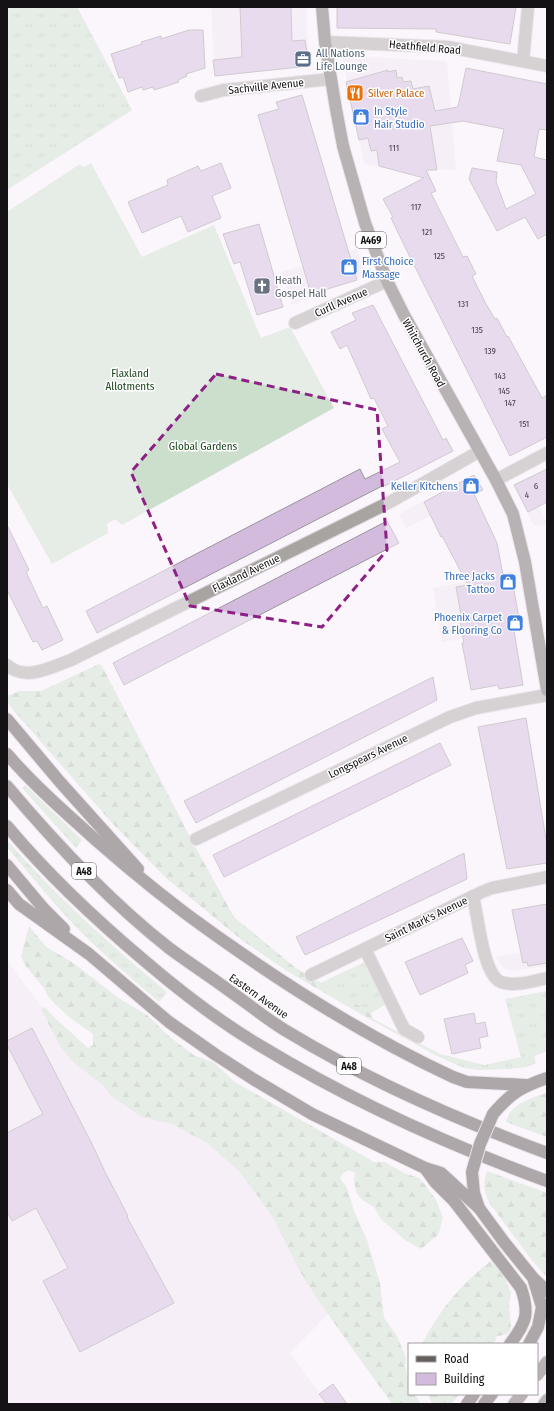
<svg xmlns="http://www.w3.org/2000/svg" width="554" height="1411" viewBox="0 0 554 1411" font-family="'Fira Sans Condensed',sans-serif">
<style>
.built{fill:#f0e6f2}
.grass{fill:url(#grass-tufts)}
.forest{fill:url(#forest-firs)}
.garden{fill:#ccdfcc}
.building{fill:#d3bbdd;stroke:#99959b}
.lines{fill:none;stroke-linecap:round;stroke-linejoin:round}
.minor-casing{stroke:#d6d1d7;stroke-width:14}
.major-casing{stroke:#d6d1d7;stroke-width:14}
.highway-casing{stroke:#d6d1d7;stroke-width:14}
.minor{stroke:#a8a4a2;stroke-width:12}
.major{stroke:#665f5d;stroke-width:12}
.highway{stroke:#4f4845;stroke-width:12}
.highway-bridge-casing{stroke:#d6d1d7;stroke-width:14;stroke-linecap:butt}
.highway-bridge{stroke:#4f4845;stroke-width:12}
.marked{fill:none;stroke:#8c2084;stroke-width:3;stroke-dasharray:8 5;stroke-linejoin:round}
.labels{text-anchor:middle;stroke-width:3;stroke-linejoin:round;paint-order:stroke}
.number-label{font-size:9px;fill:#443c46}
.shield{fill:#fff;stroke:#5a595a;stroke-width:1}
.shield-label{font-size:10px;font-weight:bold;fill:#141214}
.street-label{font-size:11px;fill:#141214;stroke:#fff}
.service-label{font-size:11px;fill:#4e5e75;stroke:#fff;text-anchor:start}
.food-label{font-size:11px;fill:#c56008;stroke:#fff;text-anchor:start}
.shop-label{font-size:11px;fill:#366cbe;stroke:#fff;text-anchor:end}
.worship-label{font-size:11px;fill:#5b616d;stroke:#fff;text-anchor:start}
.park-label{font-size:11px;fill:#1c461d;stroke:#fff}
</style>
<defs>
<pattern id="grass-tufts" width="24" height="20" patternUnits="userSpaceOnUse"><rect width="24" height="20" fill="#ccdfcc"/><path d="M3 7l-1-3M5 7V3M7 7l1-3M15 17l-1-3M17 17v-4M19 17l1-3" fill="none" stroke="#aebeae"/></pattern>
<pattern id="forest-firs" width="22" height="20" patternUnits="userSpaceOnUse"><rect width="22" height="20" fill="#ccdfcc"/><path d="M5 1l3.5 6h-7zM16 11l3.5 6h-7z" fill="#aebeae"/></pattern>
</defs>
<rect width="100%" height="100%" fill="#fbf5fc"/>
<g class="built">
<polygon points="211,7 306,7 309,63 306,67 215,76"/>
<polygon points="342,56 447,61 456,170 391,169 364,163"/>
<polygon points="357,249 365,275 292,305 282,272"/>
<polygon points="474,475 483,490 406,528 399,514"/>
<polygon points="525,479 540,508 547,524 534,526 514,485"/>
<polygon points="511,573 521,630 442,642 433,588"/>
<polygon points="547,948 547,966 513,971 506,969 499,963 496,957"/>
<polygon points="7,961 40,1005 90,1050 230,1128 333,1309 290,1353 327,1404 7,1404"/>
</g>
<g class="grass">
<polygon points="7,7 77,7 132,110 7,190"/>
<polygon points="7,698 10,701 111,822 14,711 7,702"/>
<polygon points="25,785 82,840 76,848 22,788"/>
<path d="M7,840C56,896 110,945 167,992L159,1002C134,980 108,959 84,935C56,907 32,877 7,847Z"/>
<polygon points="365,962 387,1001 385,1005 371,1013 320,983"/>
<polygon points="547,991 547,1051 534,1056 536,1063 527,1067 509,1069 478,1070 464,1068 435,1055 364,1016 373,1019 440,1054 484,1065 521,1057 505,999"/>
</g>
<g class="forest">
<polygon points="99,664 102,666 191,839 234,917 296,968 371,1013 373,1019 364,1016 287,971 243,941 166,878 111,822 7,698 7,696 20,691 41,691"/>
<polygon points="29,926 46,947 72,962 120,999 147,1015 170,1037 195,1056 213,1062 235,1082 350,1148 374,1162 385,1162 404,1173 419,1178 426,1186 436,1200 443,1218 438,1235 421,1249 405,1240 380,1218 374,1207 364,1201 357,1194 354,1183 355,1173 349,1170 343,1173 340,1178 347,1188 354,1211 367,1240 380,1283 384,1318 397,1336 406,1358 405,1366 409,1383 409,1394 415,1394 421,1404 392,1404 320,1303 299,1270 274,1219 240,1172 207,1143 172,1124 142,1117 110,1095 104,1086 74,1063 60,1046 41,1009 45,1007 56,1019 88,1048 93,1045 93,1034 69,1017 54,1003 48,996 44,988 25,965 21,956"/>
<path d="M547,1093V1137L506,1122C510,1104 531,1098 547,1093Z"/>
<path d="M487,1171L547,1193V1277L531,1259L490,1204C484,1193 482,1184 487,1171Z"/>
<path d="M492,1260L505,1278L511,1293L509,1304L511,1328C509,1335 504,1335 497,1336L494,1344H422C440,1309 461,1284 492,1260Z"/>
<polygon points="428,1394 459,1394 452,1404 432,1404"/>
</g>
<polygon class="garden" points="91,163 142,257 214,225 261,338 290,327 334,408 122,525 115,519 107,524 108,533 52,564 7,484 7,212 80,164 84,167"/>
<g class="building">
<polygon points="240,7 291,7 292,41 305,40 309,66 215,76 213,60 242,57"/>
<polygon points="337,7 516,7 510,44 436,32 436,29 337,28"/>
<polygon points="189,30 203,30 205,68 186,74 187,76 178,80 179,82 154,90 153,87 143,90 142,87 128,92 123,77 119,78 111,54 142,44 141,42 161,36 161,39"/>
<polygon points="466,68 547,84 547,130 539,129 534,157 547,160 547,234 538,239 525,217 497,231 469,179 472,168 497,172 496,182 506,209 536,194 521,165 497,161 504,129 463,121 430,126 437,170 426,170 436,191 431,193 463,257 467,256 476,274 472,276 486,304 495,319 497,318 507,337 508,336 542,398 547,395 547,437 510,456 405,247 391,218 393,217 383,199 424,178 379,166 377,150 371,151 368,138 359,140 346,82 388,70 388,72 396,70 397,78 402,77 403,82 411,81 413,89 429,86 435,111 458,107"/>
<polygon points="302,95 357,280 311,294 258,115 279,109 276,102"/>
<polygon points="221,163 231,188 212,196 221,218 188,232 181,216 142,233 128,202 168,185 167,180 198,166 201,171"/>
<polygon points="259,224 283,307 257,315 240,262 234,264 223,234"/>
<polygon points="373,305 443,440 446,438 453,451 385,486 384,485 97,633 86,611 360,469 365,479 400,462 382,429 388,426 374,398 371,399 347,345 340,349 331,332 356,320 352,313"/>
<polygon points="547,469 547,502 528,512 514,485"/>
<polygon points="474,475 483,490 474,494 497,543 503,575 511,573 521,630 514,631 523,685 499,689 498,685 471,690 462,643 464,643 459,615 461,614 456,587 468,585 442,536 441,537 424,502"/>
<polygon points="387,521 399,543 124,685 113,663"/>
<polygon points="7,525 29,570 26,572 43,608 47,606 63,640 42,650 37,641 33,642 7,590"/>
<polygon points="433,677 437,700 196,823 184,801"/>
<polygon points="526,718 547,845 547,863 507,869 478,727"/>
<polygon points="440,743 451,765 224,877 213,855"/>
<polygon points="464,853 467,879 305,955 296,937"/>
<polygon points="547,904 547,963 528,966 527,962 523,963 512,910"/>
<polygon points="462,938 473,961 465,965 468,973 420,995 405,962"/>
<polygon points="474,1013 476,1024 485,1022 488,1036 479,1038 481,1048 452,1054 444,1019"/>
<polygon points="32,1028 92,1144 105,1172 128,1216 127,1217 174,1303 80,1352 43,1281 68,1268 36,1208 12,1221 7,1211 7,1133 43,1114 7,1045 7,1041"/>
<polygon points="333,1384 347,1404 327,1404 319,1394"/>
</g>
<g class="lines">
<g class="minor-casing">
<g id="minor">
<polyline points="325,42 448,47 547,66"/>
<polyline points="523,61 528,7"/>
<polyline points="201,96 224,90 331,79"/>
<polyline points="295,323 387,281"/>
<polyline points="496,480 547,453"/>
<path d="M7,665C25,682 51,667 71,660L390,502L480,451"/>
<polyline points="196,839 450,717 476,708 547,695"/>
<path d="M473,896C478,916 483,975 501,982C515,987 533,981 547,978"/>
<polyline points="365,949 404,1029 418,1037"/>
<polyline points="311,975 482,892 492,888 547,877"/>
</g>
</g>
<g class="major-casing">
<g id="major">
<polyline points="322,7 325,42 336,109 343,146 365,223 387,281 404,315 496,480 513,514 525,562 547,690"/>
<polyline points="537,1375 547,1362"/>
<polyline points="514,1404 522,1394"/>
<polyline points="544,1404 547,1400"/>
</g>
</g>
<g class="highway-casing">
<g id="highway">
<polyline points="7,719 60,782 138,869"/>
<path d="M7,754C25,775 46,795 67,814C105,849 144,882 185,913C269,975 358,1033 453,1077L467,1082L526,1085"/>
<path d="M7,786C56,844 109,901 169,948C189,963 211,977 231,992C250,1005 269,1021 288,1032C369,1081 458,1120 547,1153"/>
<path d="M7,826C49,876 96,920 146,962C181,992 219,1021 259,1045C351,1101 446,1144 547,1181"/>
<polyline points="7,865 44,909 64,929"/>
<polyline points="7,890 19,904 89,954 169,1022 216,1055 253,1079 312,1114 425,1168 441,1173 479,1208"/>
<path d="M493,1114C511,1093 521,1087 547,1078"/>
<path d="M425,1168L435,1182L454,1201L521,1288C530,1314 526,1323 510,1344"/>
<polyline points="472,1172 474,1193 479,1208 504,1242 534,1279 547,1291"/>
<polyline points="529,1344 538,1327 542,1307 534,1281"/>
<polyline points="467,1404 474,1394"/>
<polyline points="484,1404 492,1394"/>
</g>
</g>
<use href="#minor" class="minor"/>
<use href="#major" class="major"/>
<use href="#highway" class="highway"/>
<g class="highway-bridge-casing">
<polyline id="highway-bridge" points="472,1172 480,1144 493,1114"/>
</g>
<use href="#highway-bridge" class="highway-bridge"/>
</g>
<path d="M0 0H554V1411H0ZM216,374L377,410L387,550L322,627L190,606L131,472Z" fill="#fbf5fc" fill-opacity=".55" fill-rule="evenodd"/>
<path class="marked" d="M216,374L377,410L387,550L322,627L190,606L131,472Z"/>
<defs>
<g id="office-square" transform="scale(0.9)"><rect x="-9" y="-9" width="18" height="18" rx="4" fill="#5c6f8a" stroke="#fff"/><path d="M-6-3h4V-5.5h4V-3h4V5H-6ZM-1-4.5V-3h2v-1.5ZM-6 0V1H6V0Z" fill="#fff"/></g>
<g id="restaurant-square" transform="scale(0.9)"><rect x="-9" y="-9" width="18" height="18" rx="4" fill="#e8710a" stroke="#fff"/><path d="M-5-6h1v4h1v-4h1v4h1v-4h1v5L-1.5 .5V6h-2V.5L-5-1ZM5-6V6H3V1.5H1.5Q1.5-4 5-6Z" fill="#fff"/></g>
<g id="shop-square" transform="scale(0.9)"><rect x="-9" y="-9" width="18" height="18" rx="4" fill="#3f7fe0" stroke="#fff"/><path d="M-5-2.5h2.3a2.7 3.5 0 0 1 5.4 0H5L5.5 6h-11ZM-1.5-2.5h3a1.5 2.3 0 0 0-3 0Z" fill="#fff"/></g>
<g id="church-square" transform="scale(0.9)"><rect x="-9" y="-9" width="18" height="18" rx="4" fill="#6b7280" stroke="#fff"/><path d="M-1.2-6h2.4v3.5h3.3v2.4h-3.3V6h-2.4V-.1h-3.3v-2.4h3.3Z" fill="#fff"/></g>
</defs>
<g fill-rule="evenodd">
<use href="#office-square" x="303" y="59"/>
<use href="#restaurant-square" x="355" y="93"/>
<use href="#shop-square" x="361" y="117"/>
<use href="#shop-square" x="349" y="267"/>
<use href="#church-square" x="262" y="286"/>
<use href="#shop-square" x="471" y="486"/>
<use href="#shop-square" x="508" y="582"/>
<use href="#shop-square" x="515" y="623"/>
</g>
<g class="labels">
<g class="number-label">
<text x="394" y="151">111</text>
<text x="416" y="210">117</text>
<text x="427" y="235">121</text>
<text x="439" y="259">125</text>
<text x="463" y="307">131</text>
<text x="477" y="333">135</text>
<text x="490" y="354">139</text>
<text x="500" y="379">143</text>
<text x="504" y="394">145</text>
<text x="510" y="406">147</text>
<text x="524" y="427">151</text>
<text x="536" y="489">6</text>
<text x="527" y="498">4</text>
</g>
<g class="shield">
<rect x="356" y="232" width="30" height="16" rx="3"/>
<rect x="72" y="863" width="24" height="16" rx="3"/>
<rect x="337" y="1058" width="24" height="16" rx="3"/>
</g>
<g class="shield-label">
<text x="371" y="244">A469</text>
<text x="84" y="875">A48</text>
<text x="349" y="1070">A48</text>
</g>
<g class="street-label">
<text transform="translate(425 47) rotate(5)" y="4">Heathfield Road</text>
<text transform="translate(266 86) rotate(-6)" y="4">Sachville Avenue</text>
<text transform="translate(341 302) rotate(-24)" y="4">Curll Avenue</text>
<text transform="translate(424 353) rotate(61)" y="4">Whitchurch Road</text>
<text transform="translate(246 573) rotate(-26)" y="4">Flaxland Avenue</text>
<text transform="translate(368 756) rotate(-26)" y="4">Longspears Avenue</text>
<text transform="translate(426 919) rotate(-26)" y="4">Saint Mark's Avenue</text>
<text transform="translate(259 996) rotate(35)" y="4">Eastern Avenue</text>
</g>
<g class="service-label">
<text x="316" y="57">All Nations<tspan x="316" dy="13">Life Lounge</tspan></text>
</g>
<g class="food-label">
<text x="368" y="97">Silver Palace</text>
</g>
<g class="shop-label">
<text x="374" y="115" text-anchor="start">In Style<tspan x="374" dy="13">Hair Studio</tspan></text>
<text x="362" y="265" text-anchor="start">First Choice<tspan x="362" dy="13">Massage</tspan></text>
<text x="458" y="490">Keller Kitchens</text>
<text x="495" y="580">Three Jacks<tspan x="495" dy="13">Tattoo</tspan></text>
<text x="502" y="621">Phoenix Carpet<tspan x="502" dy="13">&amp; Flooring Co</tspan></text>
</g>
<g class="worship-label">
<text x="275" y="284">Heath<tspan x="275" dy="13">Gospel Hall</tspan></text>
</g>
<g class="park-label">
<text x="130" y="377">Flaxland<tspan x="130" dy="13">Allotments</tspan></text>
<text x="203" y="450">Global Gardens</text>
</g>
</g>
<rect width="554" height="1411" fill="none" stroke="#141214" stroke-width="16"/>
<rect x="408" y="1343" width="130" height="52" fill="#ffffff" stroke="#a1a0a1"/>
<rect x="416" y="1356" width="20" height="6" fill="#665f5d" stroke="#a1a0a1"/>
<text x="444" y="1363" font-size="12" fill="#141214">Road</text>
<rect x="416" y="1373" width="20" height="12" fill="#d3bbdd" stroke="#a1a0a1"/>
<text x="444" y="1383" font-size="12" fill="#141214">Building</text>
</svg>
